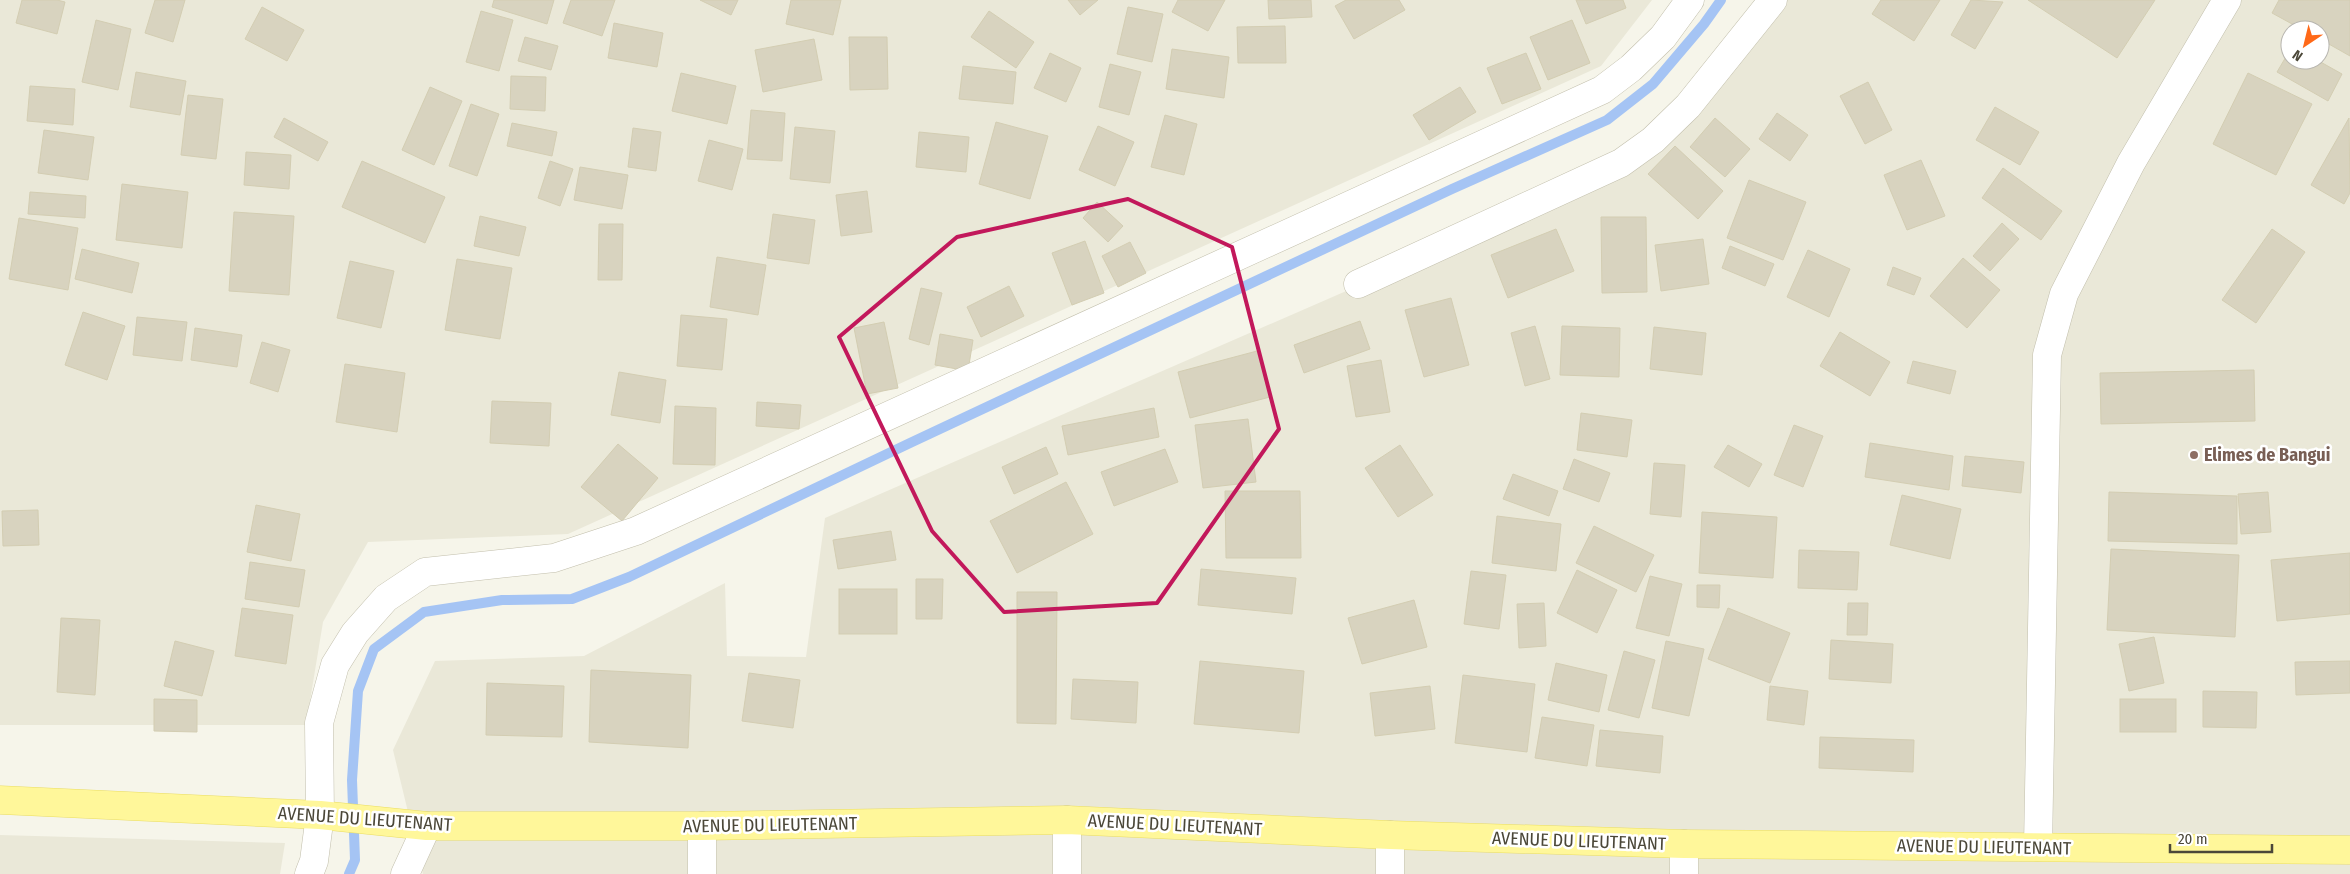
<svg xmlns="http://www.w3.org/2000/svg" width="2350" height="874" viewBox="0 0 2350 874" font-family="'Fira Sans Condensed',sans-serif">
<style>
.residential{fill:#eae8d8;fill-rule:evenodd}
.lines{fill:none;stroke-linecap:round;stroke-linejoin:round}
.stream{stroke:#a5c4f4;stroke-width:10}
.building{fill:#d8d3bf;stroke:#d3cdb2}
.minor-casing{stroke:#c2bfac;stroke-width:29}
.major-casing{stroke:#eadd64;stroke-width:29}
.minor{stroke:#fff;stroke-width:28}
.major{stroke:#fff79a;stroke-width:28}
.marked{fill:none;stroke:#c2185b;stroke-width:4;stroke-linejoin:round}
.education-dot{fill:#8d6e63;stroke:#fff;stroke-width:2}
.labels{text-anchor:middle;stroke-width:5;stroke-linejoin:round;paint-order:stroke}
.education-label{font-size:18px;font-weight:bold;fill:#785e54;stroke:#fff;text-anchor:start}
.street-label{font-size:18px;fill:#4b4738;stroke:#fff}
</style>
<rect width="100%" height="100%" fill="#f6f5ea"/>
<g class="residential">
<polygon points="0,0 1652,0 1601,66 568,534 368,542 323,622 306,725 0,725"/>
<path d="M1758,0H2350V874H423L393,750L435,661L584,656L725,583L727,656L806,657L825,518L1578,190L1716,65ZM2290,30H2320V60H2290Z"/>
<polygon points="0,835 285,843 280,874 0,874"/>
</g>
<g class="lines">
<polyline class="stream" points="349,874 355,860 352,780 358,691 374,649 424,612 502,600 572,599 629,577 910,443 1452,189 1607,120 1653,84 1704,24 1721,0"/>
</g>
<g class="building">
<polygon points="22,0 57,0 65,2 57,34 16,23"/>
<polygon points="155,0 185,0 173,42 145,33"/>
<polygon points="494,0 554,0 547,24 492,7"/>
<polygon points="571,0 615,0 602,36 563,23"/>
<polygon points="700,0 738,0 731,15"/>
<polygon points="791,0 841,0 833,35 786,24"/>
<polygon points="1068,0 1098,0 1080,15"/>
<polygon points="1178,0 1225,0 1208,31 1172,12"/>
<polygon points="1268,0 1311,0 1312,17 1269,19"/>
<polygon points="1346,0 1399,0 1405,10 1354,39 1335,6"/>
<polygon points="1576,0 1623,0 1626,8 1586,24"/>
<polygon points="1881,0 1940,0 1914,41 1872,14"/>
<polygon points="1971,0 2003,2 1975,49 1951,35"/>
<polygon points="2028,0 2155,0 2117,58"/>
<polygon points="2279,0 2350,0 2350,56 2320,39 2320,30 2303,30 2272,13"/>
<polygon points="262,7 304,30 287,61 245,39"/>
<polygon points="1128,7 1163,14 1152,62 1117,54"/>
<polygon points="481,11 513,20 499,71 466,62"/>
<polygon points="989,11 1034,42 1016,68 971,37"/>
<polygon points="96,20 131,29 118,90 82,82"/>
<polygon points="1572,20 1590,63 1548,80 1530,37"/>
<polygon points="614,23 663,33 657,67 608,58"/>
<polygon points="1285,26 1286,63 1238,63 1237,27"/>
<polygon points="525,37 558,46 551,70 518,61"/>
<polygon points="849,37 887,37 888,89 850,90"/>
<polygon points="814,39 822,80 763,92 755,50"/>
<polygon points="1172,49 1229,57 1224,98 1166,89"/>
<polygon points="2290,50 2290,60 2317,60 2342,74 2328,101 2277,72"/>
<polygon points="1050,53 1081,68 1066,102 1034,88"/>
<polygon points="1526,53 1541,89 1502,104 1487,68"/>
<polygon points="1110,64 1141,72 1129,115 1099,107"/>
<polygon points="963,66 1016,72 1013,104 959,99"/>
<polygon points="136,72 186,81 180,115 130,107"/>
<polygon points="681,73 736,86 727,124 672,111"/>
<polygon points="2248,73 2312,104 2276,175 2213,144"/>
<polygon points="511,76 546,77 545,111 510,109"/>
<polygon points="1868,82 1892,130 1865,144 1840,96"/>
<polygon points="30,86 75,89 73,125 27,121"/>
<polygon points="430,87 462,101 434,165 402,150"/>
<polygon points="1460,87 1476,112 1429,140 1413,115"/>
<polygon points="188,95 223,99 216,159 181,155"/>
<polygon points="471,104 499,114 477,176 449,166"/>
<polygon points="1995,107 2039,132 2020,165 1976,140"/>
<polygon points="751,110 785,113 782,161 747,159"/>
<polygon points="1777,113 1808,135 1790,161 1759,139"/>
<polygon points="1165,115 1197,124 1184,175 1151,167"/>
<polygon points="284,118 328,142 318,161 274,137"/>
<polygon points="1715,118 1750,149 1725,177 1690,147"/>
<polygon points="2349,118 2350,193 2344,204 2311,185"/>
<polygon points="996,122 1048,136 1030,199 979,184"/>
<polygon points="512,123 557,132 552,156 507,146"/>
<polygon points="1098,126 1134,142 1115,186 1079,170"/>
<polygon points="795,127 835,131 830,183 790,179"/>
<polygon points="633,128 661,132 656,171 628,167"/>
<polygon points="44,130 94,137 88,180 38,173"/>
<polygon points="919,132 969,137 966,172 916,167"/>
<polygon points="709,140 743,149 732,190 698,181"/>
<polygon points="1675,146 1723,191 1698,219 1648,174"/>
<polygon points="246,152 291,155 289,189 244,185"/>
<polygon points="1921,160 1945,216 1907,230 1884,175"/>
<polygon points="362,161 445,197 425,243 342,207"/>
<polygon points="550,161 573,169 560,206 538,198"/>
<polygon points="580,167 628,175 622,209 574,200"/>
<polygon points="2003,168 2062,211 2041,240 1982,198"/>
<polygon points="1749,180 1806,202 1783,260 1727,238"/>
<polygon points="122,184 188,192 182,248 116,240"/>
<polygon points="867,191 872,232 841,236 836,195"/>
<polygon points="30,192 86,196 85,218 28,214"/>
<polygon points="1097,202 1123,226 1108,242 1083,218"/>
<polygon points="234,212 294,216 289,295 229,291"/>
<polygon points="773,214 815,220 809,264 767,258"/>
<polygon points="480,216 526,227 519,256 474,246"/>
<polygon points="1601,217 1646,217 1647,292 1602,293"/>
<polygon points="19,218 78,228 68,290 9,279"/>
<polygon points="2002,223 2019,239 1990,271 1973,256"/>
<polygon points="599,224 623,224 622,280 598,280"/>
<polygon points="1556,229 1574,271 1508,298 1491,255"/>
<polygon points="2272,229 2305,252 2256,323 2222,300"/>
<polygon points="1703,239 1709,284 1661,291 1655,245"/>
<polygon points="1085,241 1104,293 1072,305 1052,253"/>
<polygon points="1130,242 1146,273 1118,287 1102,256"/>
<polygon points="1730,246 1774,264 1765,286 1722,268"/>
<polygon points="82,249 139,263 132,293 75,279"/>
<polygon points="1808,250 1850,269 1829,317 1787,297"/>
<polygon points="717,257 766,265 758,315 710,307"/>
<polygon points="1963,258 2000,290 1967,328 1930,296"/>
<polygon points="457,259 512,268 500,339 445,330"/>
<polygon points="350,261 394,271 381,328 337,318"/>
<polygon points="1893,267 1921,278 1914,295 1887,285"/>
<polygon points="1009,286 1024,316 981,337 967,307"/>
<polygon points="921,288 942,293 929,345 909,339"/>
<polygon points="1451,298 1469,365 1424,377 1405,310"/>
<polygon points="83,312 125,326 107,380 65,365"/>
<polygon points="681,315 727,319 722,370 677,366"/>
<polygon points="137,317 187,322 182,361 133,355"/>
<polygon points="1360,321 1370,349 1304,373 1294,345"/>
<polygon points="884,322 898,388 867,394 854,328"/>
<polygon points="1535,326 1550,379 1525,386 1511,333"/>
<polygon points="1562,326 1620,328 1619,377 1560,375"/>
<polygon points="1654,327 1706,333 1702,375 1650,369"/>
<polygon points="195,328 242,335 237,367 191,360"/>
<polygon points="1840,332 1890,362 1870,396 1820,366"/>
<polygon points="940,334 973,340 968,371 935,365"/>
<polygon points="262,342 290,350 278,392 250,383"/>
<polygon points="1257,351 1270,397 1190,418 1178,372"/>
<polygon points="1381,360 1390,412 1356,417 1347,366"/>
<polygon points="1913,361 1956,371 1950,394 1907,383"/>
<polygon points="345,364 405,373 397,432 336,422"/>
<polygon points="2254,370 2255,421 2101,424 2100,373"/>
<polygon points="619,372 666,380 660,423 611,415"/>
<polygon points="492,401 551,403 549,446 490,443"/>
<polygon points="757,402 801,405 799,429 756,426"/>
<polygon points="675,406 716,408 715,465 673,464"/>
<polygon points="1154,408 1159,437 1068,455 1062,426"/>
<polygon points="1581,413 1632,420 1627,457 1577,450"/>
<polygon points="1248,419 1256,482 1203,488 1195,425"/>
<polygon points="1794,425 1823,436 1803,487 1774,475"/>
<polygon points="1870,443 1953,456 1949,490 1865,477"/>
<polygon points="618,444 658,478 622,521 581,487"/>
<polygon points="1400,445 1433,495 1398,517 1365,468"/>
<polygon points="1728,445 1762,464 1749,487 1714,467"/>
<polygon points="1046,447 1058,474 1014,494 1002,467"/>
<polygon points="1165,449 1178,482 1114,506 1101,472"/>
<polygon points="1965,456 2024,462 2021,493 1962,486"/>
<polygon points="1574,459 1610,473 1599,502 1563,489"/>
<polygon points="1654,463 1685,465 1681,517 1650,514"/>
<polygon points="1513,474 1558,491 1549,516 1503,499"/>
<polygon points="1066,482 1093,534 1017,573 990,521"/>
<polygon points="1225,491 1300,491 1301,558 1226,558"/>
<polygon points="2109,492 2237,496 2237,544 2108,541"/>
<polygon points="2268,492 2271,532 2241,534 2238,494"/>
<polygon points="1902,495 1961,509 1950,559 1890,545"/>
<polygon points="256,505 300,514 291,561 247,552"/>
<polygon points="38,510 39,545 3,546 2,511"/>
<polygon points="1702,512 1777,517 1773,578 1699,573"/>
<polygon points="1497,516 1561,524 1556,571 1492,563"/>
<polygon points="1594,526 1654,555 1636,592 1576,563"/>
<polygon points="891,531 896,560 838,569 833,540"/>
<polygon points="2111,549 2239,555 2235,637 2107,630"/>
<polygon points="1799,550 1859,552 1857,590 1798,588"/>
<polygon points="2350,553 2350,614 2277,621 2271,560"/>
<polygon points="250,562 305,570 299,607 245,599"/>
<polygon points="1201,569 1296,578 1292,614 1198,605"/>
<polygon points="1577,570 1617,590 1597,633 1557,613"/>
<polygon points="1471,571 1506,575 1499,629 1464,624"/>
<polygon points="1650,576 1682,584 1669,636 1636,628"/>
<polygon points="916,579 943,579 942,619 916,619"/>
<polygon points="1697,585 1720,585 1719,608 1697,607"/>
<rect x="839" y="589" width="58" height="45"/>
<polygon points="1017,592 1057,592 1056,724 1017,723"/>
<polygon points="1414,600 1427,647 1362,664 1348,618"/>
<polygon points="1544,603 1546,646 1519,648 1517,604"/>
<polygon points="1848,603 1868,603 1867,635 1847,635"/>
<polygon points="242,608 293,615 286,664 235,656"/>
<polygon points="1728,608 1790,633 1770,683 1708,659"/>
<polygon points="61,618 100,620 95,695 57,692"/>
<polygon points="2154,637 2164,683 2129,691 2119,644"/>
<polygon points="1831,640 1893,644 1891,683 1829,679"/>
<polygon points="175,641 214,651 202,696 164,686"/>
<polygon points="1666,641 1704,649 1689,716 1652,708"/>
<polygon points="1624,651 1655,660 1639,718 1608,710"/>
<polygon points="1200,661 1304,671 1299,733 1194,724"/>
<polygon points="2350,661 2350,693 2296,695 2295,662"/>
<polygon points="1556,663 1607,675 1599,712 1548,700"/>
<polygon points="591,670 691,675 688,748 589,742"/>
<polygon points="749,673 800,680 793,728 742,721"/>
<polygon points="1463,675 1535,684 1527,752 1455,743"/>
<polygon points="1073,679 1138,682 1136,723 1071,719"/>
<polygon points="487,683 564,686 562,737 486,735"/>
<polygon points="1430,686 1435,729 1375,736 1370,693"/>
<polygon points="1770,686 1808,691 1804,725 1767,720"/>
<polygon points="2203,691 2257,692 2256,728 2203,727"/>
<polygon points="154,699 197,700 197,732 154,731"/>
<rect x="2120" y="699" width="56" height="33"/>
<polygon points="1542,717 1594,725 1587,766 1535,758"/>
<polygon points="1600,730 1663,736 1660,773 1596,766"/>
<polygon points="1820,737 1914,740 1913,772 1819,768"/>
</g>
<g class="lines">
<g class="minor-casing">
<g id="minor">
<polyline points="1358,284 1621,163 1653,140 1688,106 1773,0"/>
<polyline points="1390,835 1390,874"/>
<polyline points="1684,844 1684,874"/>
<polyline points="2038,847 2047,355 2064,294 2131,163 2227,0"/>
<polyline points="309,874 314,861 320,815 319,723 335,665 355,633 386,598 425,572 554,558 636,531 1602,90 1631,68 1663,37 1690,0"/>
<polyline points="405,874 427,826"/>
<polyline points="702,874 702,826"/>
<polyline points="1067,874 1067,820"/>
</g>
</g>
<g class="major-casing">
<polyline id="major" points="0,800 320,815 427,826 702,826 1067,820 1390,835 1684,844 2350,850"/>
</g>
<use href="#minor" class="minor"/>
<use href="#major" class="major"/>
</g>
<path class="marked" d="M1128,199L1232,247L1279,429L1157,603L1004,612L932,531L839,337L957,237Z"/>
<circle class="education-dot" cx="2194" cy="455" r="5"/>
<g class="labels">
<g class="education-label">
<text x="2204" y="461">Elimes de Bangui</text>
</g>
<g class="street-label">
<text transform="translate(365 819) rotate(4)" y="6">AVENUE DU LIEUTENANT</text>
<text transform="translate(770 825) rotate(-1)" y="6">AVENUE DU LIEUTENANT</text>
<text transform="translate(1175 825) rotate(3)" y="6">AVENUE DU LIEUTENANT</text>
<text transform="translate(1579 841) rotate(2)" y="6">AVENUE DU LIEUTENANT</text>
<text transform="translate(1984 847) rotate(1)" y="6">AVENUE DU LIEUTENANT</text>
</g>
</g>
<g transform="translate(2305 45) rotate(215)"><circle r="24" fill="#ffffff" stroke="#b7b5af"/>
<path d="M0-4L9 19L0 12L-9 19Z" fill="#ff6918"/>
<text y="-8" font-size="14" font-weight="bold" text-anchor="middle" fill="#4b4738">N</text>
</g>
<path d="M2170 844v8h102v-8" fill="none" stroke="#4b4738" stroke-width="2.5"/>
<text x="2178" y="844" font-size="15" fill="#4b4738" stroke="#ffffff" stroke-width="4" paint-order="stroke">20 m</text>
</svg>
